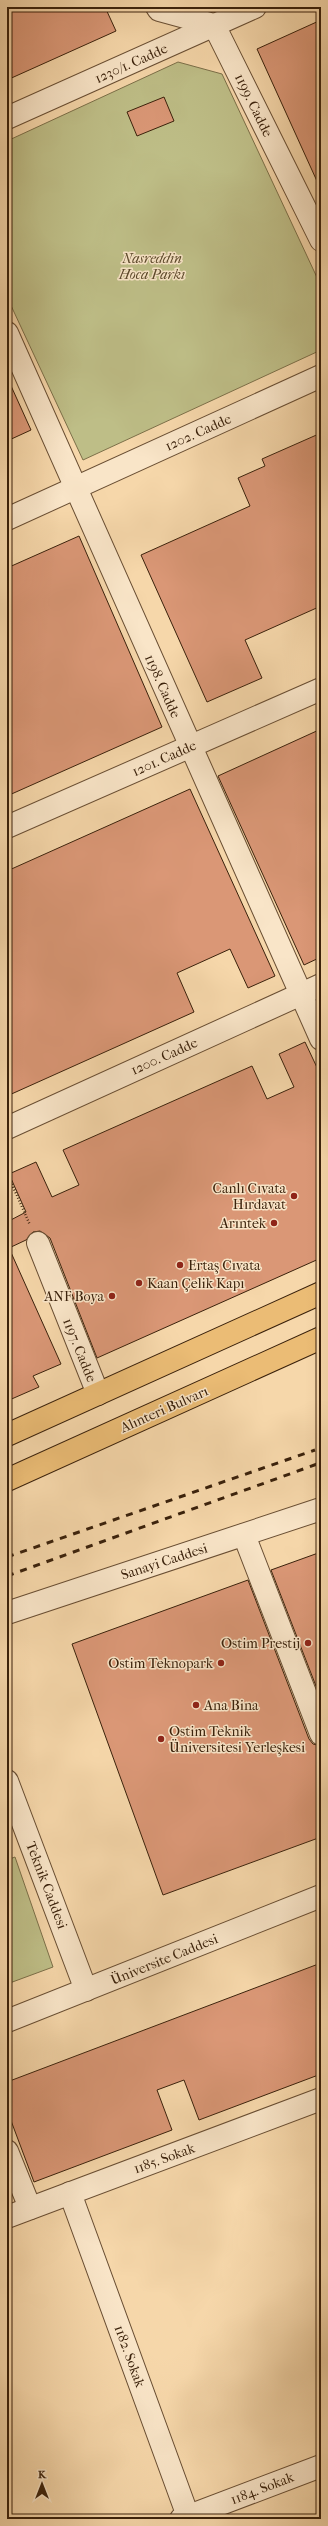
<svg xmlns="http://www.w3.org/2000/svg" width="328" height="2526" viewBox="0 0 328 2526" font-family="'IM FELL French Canon',serif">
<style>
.green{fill:#bebe87;stroke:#7c7049}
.building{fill:#da9776;stroke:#3a210b}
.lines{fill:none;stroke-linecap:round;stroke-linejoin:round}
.minor-casing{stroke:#694e33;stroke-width:24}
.major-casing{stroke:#3a210b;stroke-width:24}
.path{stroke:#3a210b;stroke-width:2.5;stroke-dasharray:1 2;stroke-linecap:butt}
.minor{stroke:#f9e5c8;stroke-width:22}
.major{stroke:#ebbc75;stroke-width:22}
.rail{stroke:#3a210b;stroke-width:3;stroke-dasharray:7 7;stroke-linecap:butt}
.poi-dot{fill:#8f2418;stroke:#f9e5c8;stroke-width:1.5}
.labels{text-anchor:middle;stroke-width:3;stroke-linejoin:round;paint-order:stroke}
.street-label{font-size:14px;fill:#3a210b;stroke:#f9e5c8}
.park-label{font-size:14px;font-style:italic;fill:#5b482a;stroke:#f9e5c8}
.poi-label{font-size:14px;fill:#3a210b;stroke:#f9e5c8;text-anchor:end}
</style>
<rect width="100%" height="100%" fill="#f6d7aa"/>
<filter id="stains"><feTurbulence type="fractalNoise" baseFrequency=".005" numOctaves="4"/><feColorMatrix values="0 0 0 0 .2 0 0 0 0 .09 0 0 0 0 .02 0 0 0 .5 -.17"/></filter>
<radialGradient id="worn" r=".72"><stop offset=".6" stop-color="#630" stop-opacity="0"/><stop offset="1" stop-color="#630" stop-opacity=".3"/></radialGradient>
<g class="green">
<polygon points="178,62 222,74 321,286 321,350 83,460 7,297 7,141"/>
<polygon points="15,1857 53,1967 7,1984 7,1860"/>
</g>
<g class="building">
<polygon points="7,7 105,7 116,31 7,80"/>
<polygon points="321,20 321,190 257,49"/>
<polygon points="164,97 174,121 137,136 127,112"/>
<polygon points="7,377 31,430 7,441"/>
<polygon points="321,433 321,606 245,640 262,678 207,702 141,555 250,506 238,478 265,466 262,459"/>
<polygon points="79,536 162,727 7,796 7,568"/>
<polygon points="321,729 321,957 304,965 218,776"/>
<polygon points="190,789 275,976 248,988 230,949 177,973 194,1012 7,1096 7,871"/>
<polygon points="305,1042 321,1076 321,1258 97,1358 50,1238 40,1231 33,1232 26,1240 9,1248 61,1364 33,1376 39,1387 7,1401 7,1222 26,1212 9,1174 36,1162 52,1197 79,1185 63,1150 252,1066 267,1099 294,1087 279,1054"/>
<polygon points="321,1552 321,1699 271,1570"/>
<polygon points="248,1580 309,1739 313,1744 321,1746 321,1837 163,1895 72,1644"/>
<polygon points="321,1963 321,2074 199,2120 184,2080 157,2090 172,2130 34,2182 7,2110 7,2082"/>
</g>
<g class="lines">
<g class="minor-casing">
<g id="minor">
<polyline points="157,7 159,10 214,25 321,240"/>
<polyline points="7,118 255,7"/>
<polyline points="7,333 321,1039"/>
<polyline points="7,519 321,376"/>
<polyline points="7,827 321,689"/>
<polyline points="7,1128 321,985"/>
<polyline points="38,1243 98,1394"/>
<polyline points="244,1535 321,1734"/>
<polyline points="7,1613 321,1509"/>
<polyline points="7,1781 86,1990"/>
<polyline points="7,2021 321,1896"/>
<polyline points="7,2151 30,2208"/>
<polyline points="70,2193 189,2519"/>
<polyline points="7,2217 321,2099"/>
<polyline points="181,2519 321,2466"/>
</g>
</g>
<g class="major-casing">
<g id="major">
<polyline points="7,1435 321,1293"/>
<polyline points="7,1480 321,1338"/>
</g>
</g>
<polyline class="path" points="7,1173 30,1225"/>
<use href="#minor" class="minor"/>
<use href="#major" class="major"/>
<g class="rail">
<polyline points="7,1557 315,1450"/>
<polyline points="7,1576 320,1463"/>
</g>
</g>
<g class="poi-dot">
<circle cx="294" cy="1196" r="4"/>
<circle cx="274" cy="1223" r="4"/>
<circle cx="180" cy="1265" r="4"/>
<circle cx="139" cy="1283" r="4"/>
<circle cx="112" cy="1296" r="4"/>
<circle cx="308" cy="1643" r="4"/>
<circle cx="221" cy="1663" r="4"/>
<circle cx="196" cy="1705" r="4"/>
<circle cx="161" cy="1739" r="4"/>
</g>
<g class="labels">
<g class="street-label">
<text transform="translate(131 63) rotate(-24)" y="5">1230/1. Cadde</text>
<text transform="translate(254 105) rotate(64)" y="5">1199. Cadde</text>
<text transform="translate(198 432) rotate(-24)" y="5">1202. Cadde</text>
<text transform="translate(163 686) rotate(66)" y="5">1198. Cadde</text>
<text transform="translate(164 758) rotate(-24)" y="5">1201. Cadde</text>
<text transform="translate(164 1056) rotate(-24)" y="5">1200. Cadde</text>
<text transform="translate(80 1350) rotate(68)" y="5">1197. Cadde</text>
<text transform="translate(164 1409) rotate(-24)" y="5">Alınteri Bulvarı</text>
<text transform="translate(164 1561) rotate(-18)" y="5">Sanayi Caddesi</text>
<text transform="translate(47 1885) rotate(69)" y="5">Teknik Caddesi</text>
<text transform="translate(164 1959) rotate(-22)" y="5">Üniversite Caddesi</text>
<text transform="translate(164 2158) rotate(-20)" y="5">1185. Sokak</text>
<text transform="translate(130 2356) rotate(70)" y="5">1182. Sokak</text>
<text transform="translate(262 2488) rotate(-21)" y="5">1184. Sokak</text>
</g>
<g class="park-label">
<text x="152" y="263">Nasreddin<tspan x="152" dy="16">Hoca Parkı</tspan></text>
</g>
<g class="poi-label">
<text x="286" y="1193">Canlı Cıvata<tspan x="286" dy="16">Hırdavat</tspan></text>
<text x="266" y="1228">Arıntek</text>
<text x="188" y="1270" text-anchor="start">Ertaş Cıvata</text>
<text x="147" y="1288" text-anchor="start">Kaan Çelik Kapı</text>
<text x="104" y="1301">ANF Boya</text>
<text x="300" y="1648">Ostim Prestij</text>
<text x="213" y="1668">Ostim Teknopark</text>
<text x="204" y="1710" text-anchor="start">Ana Bina</text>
<text x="169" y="1736" text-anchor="start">Ostim Teknik<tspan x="169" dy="16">Üniversitesi Yerleşkesi</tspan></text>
</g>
</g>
<rect width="328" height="2526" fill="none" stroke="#f6d7aa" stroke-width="24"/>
<rect x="8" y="8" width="312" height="2510" fill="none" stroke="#3a210b" stroke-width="2"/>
<rect x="12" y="12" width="304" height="2502" fill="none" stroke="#3a210b"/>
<g transform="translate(42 2484)" stroke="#f9e5c8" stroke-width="3" paint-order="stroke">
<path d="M0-3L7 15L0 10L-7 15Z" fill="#3a210b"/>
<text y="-6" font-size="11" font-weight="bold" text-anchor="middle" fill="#3a210b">K</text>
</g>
<rect width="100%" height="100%" filter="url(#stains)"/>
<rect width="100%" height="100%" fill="url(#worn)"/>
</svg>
